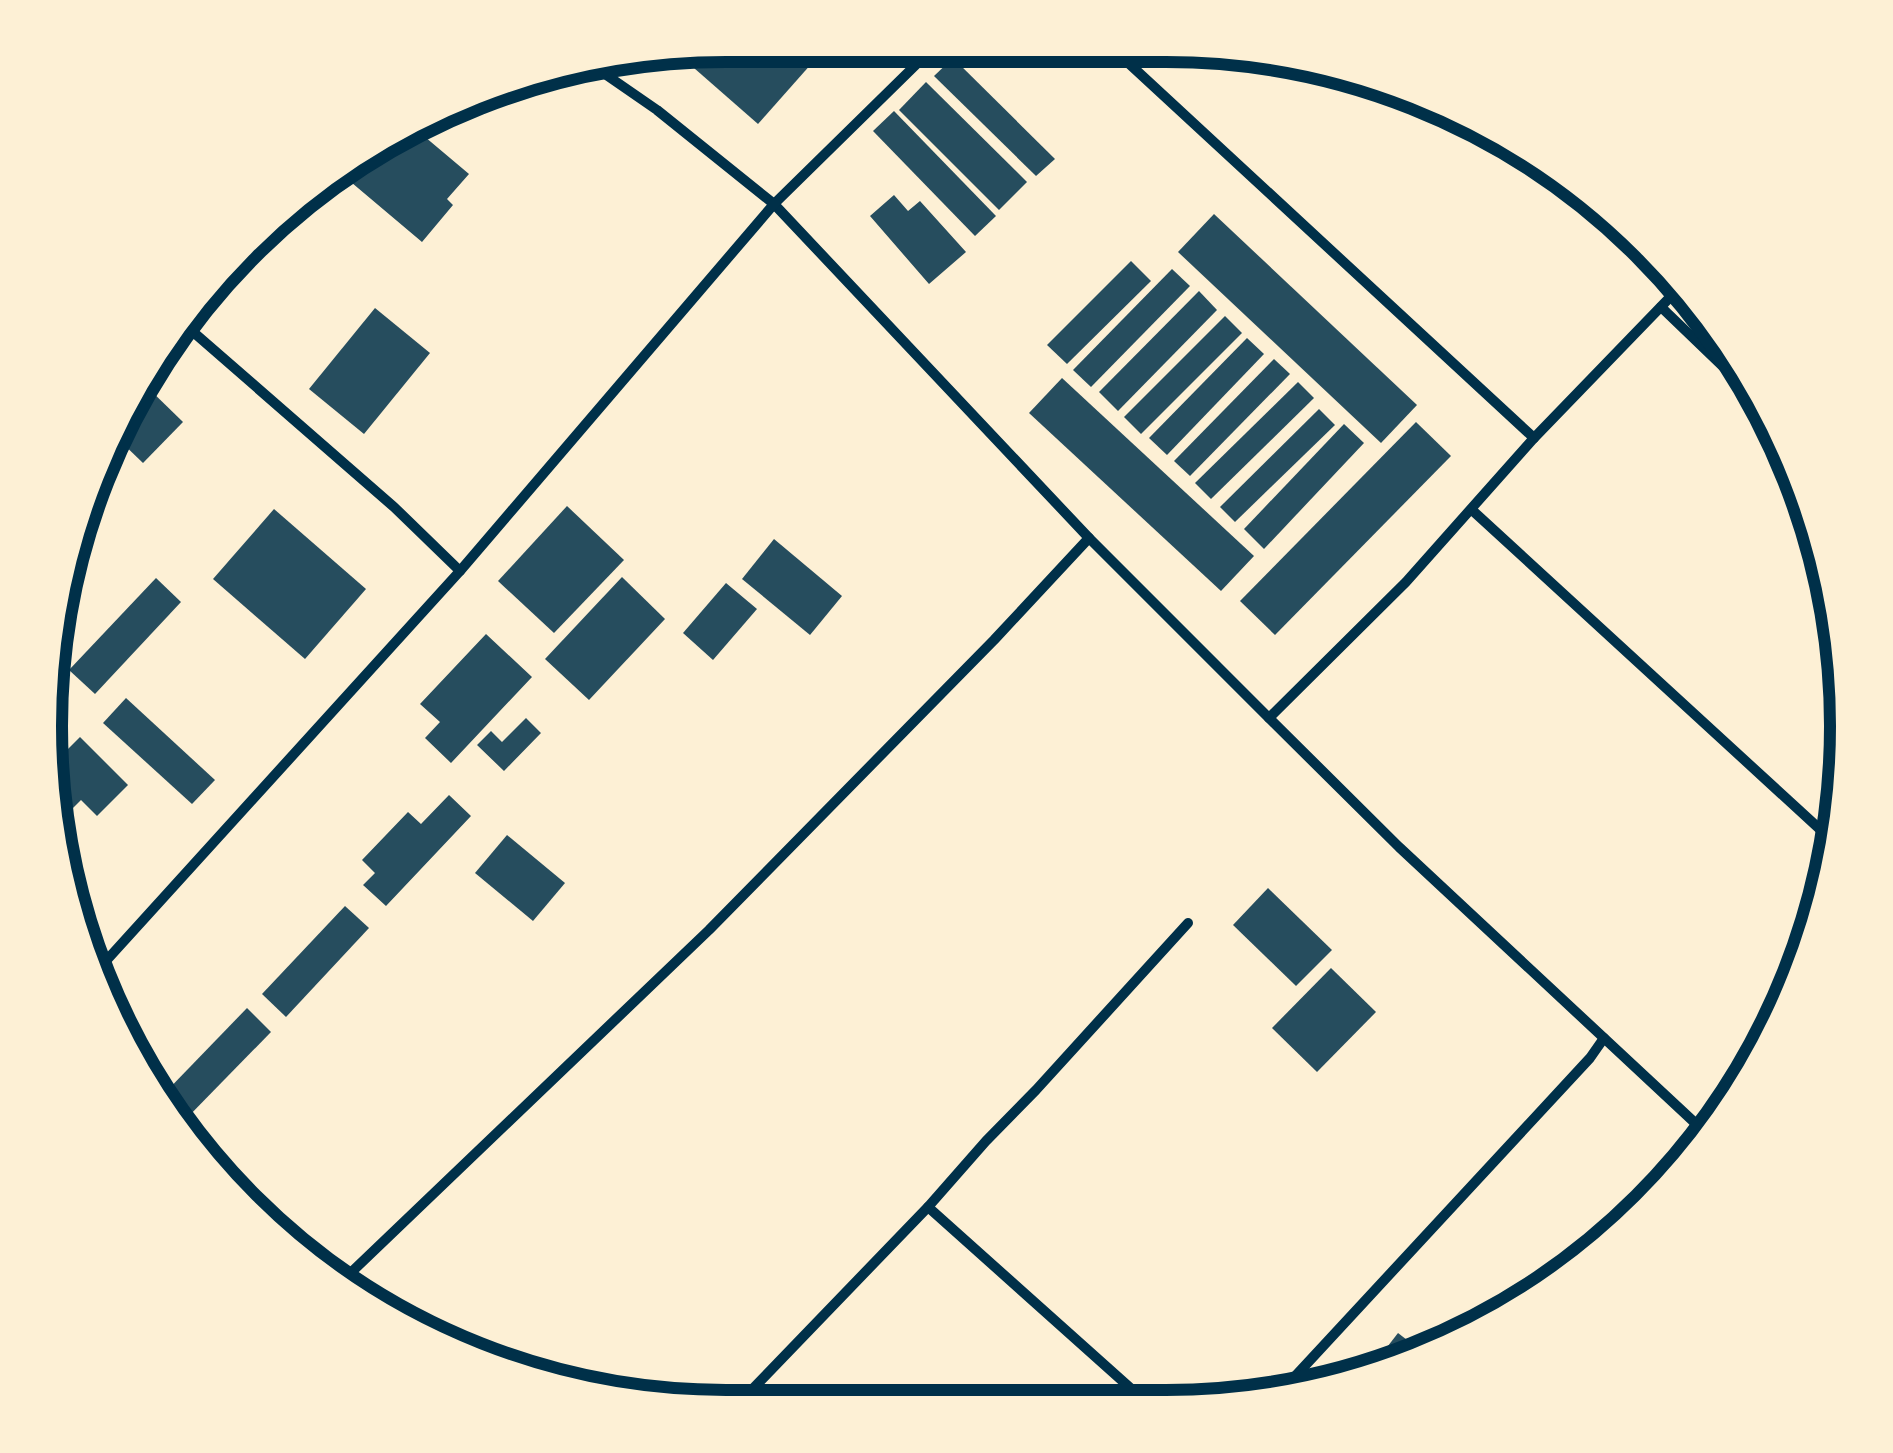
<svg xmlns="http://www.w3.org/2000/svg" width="1893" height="1453" viewBox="0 0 1893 1453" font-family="Figtree,sans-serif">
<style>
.building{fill:#264d5e}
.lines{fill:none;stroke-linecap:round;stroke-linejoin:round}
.minor{stroke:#003049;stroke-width:10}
.rim{fill:none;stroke:#003049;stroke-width:12}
</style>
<rect width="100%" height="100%" fill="#fdf0d5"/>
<g class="building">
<polygon points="726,45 828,45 758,124 694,68 713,47"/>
<polygon points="953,58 1055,159 1036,176 934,76"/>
<polygon points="926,82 1027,182 999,210 899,110"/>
<polygon points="894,111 996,216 975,236 873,131"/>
<polygon points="412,126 469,174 447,199 453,205 422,242 339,172 385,137"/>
<polygon points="894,195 908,211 920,201 966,252 929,284 870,216"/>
<polygon points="1214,214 1417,405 1381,443 1178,252"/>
<polygon points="1131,261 1151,281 1067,364 1047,345"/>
<polygon points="1172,269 1190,286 1091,387 1073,370"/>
<polygon points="1199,291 1217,310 1118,411 1099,392"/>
<polygon points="375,308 430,353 364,434 309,389"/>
<polygon points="1225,316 1242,333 1141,434 1124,417"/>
<polygon points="1247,338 1264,354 1167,455 1149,438"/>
<polygon points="1274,359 1290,374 1190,476 1174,461"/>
<polygon points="1062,378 1254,556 1221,591 1029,413"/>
<polygon points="1298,382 1314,398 1211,499 1195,483"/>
<polygon points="144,384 183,422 143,463 115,436 132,397"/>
<polygon points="1319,409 1335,425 1235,522 1220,507"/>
<polygon points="1416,422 1451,456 1275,635 1240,601"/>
<polygon points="1344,424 1364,443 1264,549 1244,529"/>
<polygon points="567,506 624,560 554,633 498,581"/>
<polygon points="274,509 366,589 305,659 213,579"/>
<polygon points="774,539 842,596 810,635 742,579"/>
<polygon points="622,577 665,619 589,700 545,659"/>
<polygon points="156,578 181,602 95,694 69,670"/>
<polygon points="726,583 757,609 713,660 683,633"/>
<polygon points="486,634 532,677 451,763 425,738 440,722 420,704"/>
<polygon points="126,698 215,780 192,804 103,723"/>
<polygon points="526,718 541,733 504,771 477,745 491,731 502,742"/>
<polygon points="80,737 128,785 97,816 81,800 60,821 51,766"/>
<polygon points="449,795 471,816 386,906 363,885 375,873 362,860 408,812 421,824"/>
<polygon points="507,835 565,883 533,921 475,873"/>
<polygon points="1268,888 1332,950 1296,986 1233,925"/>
<polygon points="345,906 369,928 286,1017 262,994"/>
<polygon points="1331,968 1376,1012 1317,1072 1272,1028"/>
<polygon points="247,1008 271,1032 183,1122 159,1099"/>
<polygon points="1398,1333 1424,1353 1386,1372 1364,1377"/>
</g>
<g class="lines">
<g class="minor">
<polyline points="1110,46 1534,438"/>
<polyline points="589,63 657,110 774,204 1089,538 1269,718 1399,847 1708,1135"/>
<polyline points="1661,307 1765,407"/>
<polyline points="184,324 394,507 460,571"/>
<polyline points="1472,510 1836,844"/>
<polyline points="1269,718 1406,582 1534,438 1678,289"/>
<polyline points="95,973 460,571 774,204 935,46"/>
<polyline points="928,1207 1146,1402"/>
<polyline points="338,1285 709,930 994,640 1089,538"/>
<polyline points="1301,1371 1318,1388"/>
<polyline points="1275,1398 1590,1058 1604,1038"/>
<polyline points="740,1402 928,1207 986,1141 1036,1090 1188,923"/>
</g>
</g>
<path d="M0 0H1893V1453H0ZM726 62H1166A664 664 0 0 1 1830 726V726A664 664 0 0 1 1166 1390H726A664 664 0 0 1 62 726V726A664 664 0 0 1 726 62Z" fill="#fdf0d5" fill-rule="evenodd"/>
<path class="rim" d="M726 62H1166A664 664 0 0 1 1830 726V726A664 664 0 0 1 1166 1390H726A664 664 0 0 1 62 726V726A664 664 0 0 1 726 62Z"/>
</svg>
